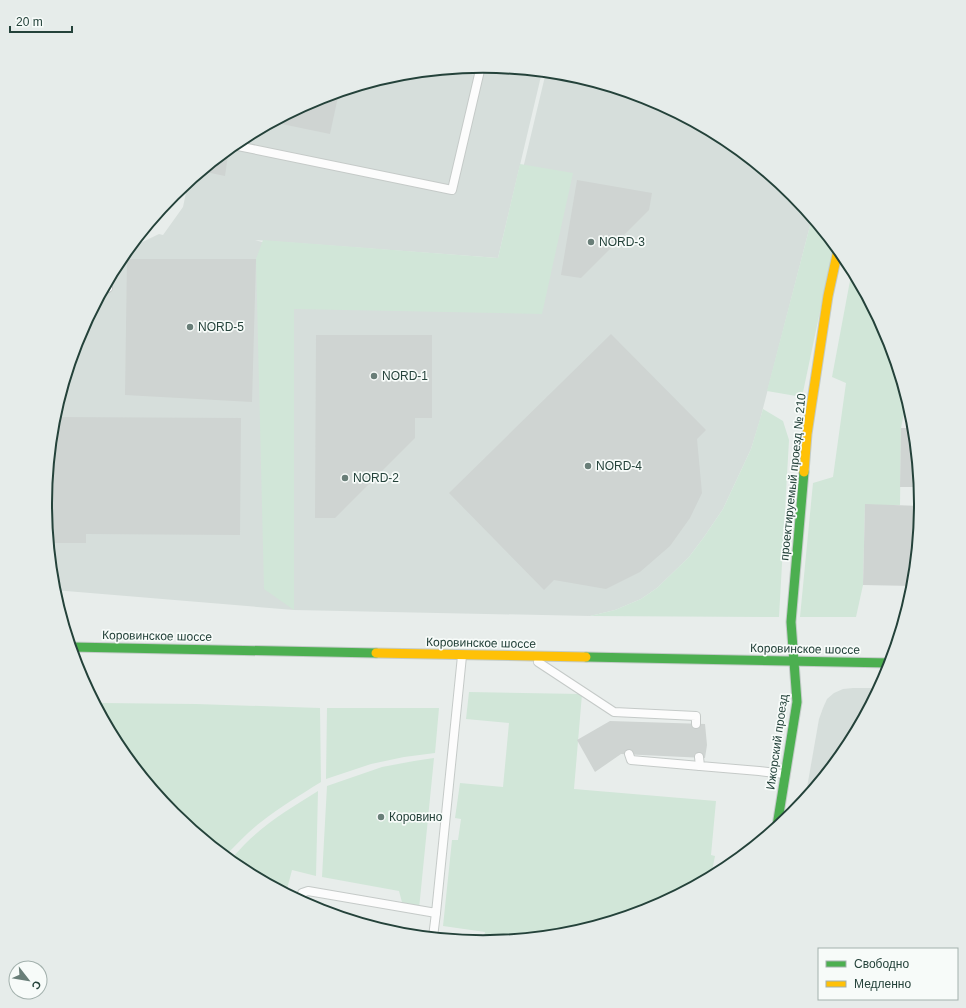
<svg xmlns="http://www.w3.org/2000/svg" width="966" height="1008" viewBox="0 0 966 1008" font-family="Helvetica,sans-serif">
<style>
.built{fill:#d6dedb}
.green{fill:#d1e6d8}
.building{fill:#cfd4d2}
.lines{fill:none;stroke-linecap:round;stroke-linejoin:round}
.lane-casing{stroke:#c5cac8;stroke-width:10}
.fast-casing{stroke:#c3cbc8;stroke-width:11}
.slow-casing{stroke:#c3cbc8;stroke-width:11}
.lane{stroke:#fcfcfc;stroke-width:8}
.fast{stroke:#4caf50;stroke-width:9}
.slow{stroke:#ffc107;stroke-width:9}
.poi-dot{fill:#697e78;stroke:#f7fbf9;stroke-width:1.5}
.labels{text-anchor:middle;stroke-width:3.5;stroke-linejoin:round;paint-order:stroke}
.poi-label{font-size:12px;fill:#24423a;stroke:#f7fbf9;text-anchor:start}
.street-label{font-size:12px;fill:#24423a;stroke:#f7fbf9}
.rim{fill:none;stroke:#24423a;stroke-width:2}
</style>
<rect width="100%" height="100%" fill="#e8edeb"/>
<g class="built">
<polygon points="483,66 542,72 498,258 255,240 489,307 526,156 546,72 569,74 651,99 727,140 793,194 812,218 760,420 751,449 723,509 704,537 689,557 657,588 641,599 615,610 590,616 294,610 54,590 45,504 53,418 78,336 119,260 130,248 159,234 163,235 183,207 188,183 240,140 316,99 398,74"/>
<polygon points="853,688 879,688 847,748 805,799 819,719 823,708 827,699 834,693 843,689"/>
</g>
<g class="green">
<polygon points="520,164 573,173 542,314 294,309 294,610 264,589 256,259 263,240 498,258"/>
<polygon points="812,218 834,245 802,397 767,391"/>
<polygon points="852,270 888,337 907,399 901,428 900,505 865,505 863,585 856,617 800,617 813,483 833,477 846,383 832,377"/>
<polygon points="763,409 783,421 789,440 779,617 590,616 615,610 641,599 657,588 689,557 704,537 723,509 751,449"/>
<polygon points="469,692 582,694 574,789 716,801 711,855 715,856 711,876 650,909 568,934 483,942 485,932 443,926 452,840 458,840 461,819 455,818 460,783 503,787 509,723 466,719"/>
<path d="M94,701L102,703L196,704L320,708L321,782C300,795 280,807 261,822C248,832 237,844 225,856L173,814L119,747Z"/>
<polygon points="327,708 439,708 435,753 404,757 371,764 326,779"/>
<polygon points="434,758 419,909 403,906 399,891 322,877 327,786 382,767 414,761"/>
<path d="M318,791L316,876L292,870L286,893L239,868L230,860C235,855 240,849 245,844C266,823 292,807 318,791Z"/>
</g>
<g class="building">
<polygon points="339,92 330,134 272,122 316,99"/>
<polygon points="229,148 225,176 201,171 215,160"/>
<polygon points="577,180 652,193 649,210 581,278 561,275"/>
<polygon points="127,259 256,259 252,402 125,395"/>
<polygon points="611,334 706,430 697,439 702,493 690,518 670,546 640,572 606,589 554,580 544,590 449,493"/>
<polygon points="316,335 432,335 432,418 415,418 415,438 335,518 315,518"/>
<polygon points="54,417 241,418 240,535 86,534 86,543 49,543 45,504 48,469 49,469 49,459"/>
<polygon points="901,428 914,428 919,487 900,487"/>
<polygon points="865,504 921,506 913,586 863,585"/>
<polygon points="610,721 705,724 707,745 705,758 621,754 595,772 577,740"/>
</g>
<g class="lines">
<g class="lane-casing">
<g id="lane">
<polyline points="233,145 452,190 481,66"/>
<polyline points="103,290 108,288"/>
<polyline points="538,662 614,712 696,716 696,724"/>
<polyline points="629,754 631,760 700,766"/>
<polyline points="699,757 700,766 759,771 784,774"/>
<polyline points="300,900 302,893 308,891 436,913 462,656"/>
<polyline points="433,937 436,913"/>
</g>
</g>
<g class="fast-casing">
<g id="fast">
<polyline points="71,647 376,653"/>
<polyline points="586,657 890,663"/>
<polyline points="777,826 797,702 791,622 804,472"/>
</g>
</g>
<g class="slow-casing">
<g id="slow">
<polyline points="804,472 807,434 828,296 838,250"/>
<polyline points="376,653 586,657"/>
</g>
</g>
<use href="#lane" class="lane"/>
<use href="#fast" class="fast"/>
<use href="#slow" class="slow"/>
</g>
<g class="poi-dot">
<circle cx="591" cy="242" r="4"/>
<circle cx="190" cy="327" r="4"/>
<circle cx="374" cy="376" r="4"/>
<circle cx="588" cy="466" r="4"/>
<circle cx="345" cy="478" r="4"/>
<circle cx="381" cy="817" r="4"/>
</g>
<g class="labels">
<g class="poi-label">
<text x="599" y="246">NORD-3</text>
<text x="198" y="331">NORD-5</text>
<text x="382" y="380">NORD-1</text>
<text x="596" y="470">NORD-4</text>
<text x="353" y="482">NORD-2</text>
<text x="389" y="821">Коровино</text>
</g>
<g class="street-label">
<text transform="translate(793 477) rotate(-84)" y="4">проектируемый проезд № 210</text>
<text transform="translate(157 636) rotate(1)" y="4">Коровинское шоссе</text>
<text transform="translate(481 643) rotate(1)" y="4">Коровинское шоссе</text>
<text transform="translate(805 649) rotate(1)" y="4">Коровинское шоссе</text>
<text transform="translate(777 742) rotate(-82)" y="4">Ижорский проезд</text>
</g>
</g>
<path d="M0 0H966V1008H0ZM52 504a431 431 0 1 1 862 0a431 431 0 1 1-862 0Z" fill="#e6ecea" fill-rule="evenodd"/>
<path class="rim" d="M52 504a431 431 0 1 1 862 0a431 431 0 1 1-862 0Z"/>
<rect x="818" y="948" width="140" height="52" fill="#f7fbf9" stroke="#a3b1ad"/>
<rect x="826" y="961" width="20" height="6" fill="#4caf50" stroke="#a3b1ad"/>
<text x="854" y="968" font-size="12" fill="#24423a">Свободно</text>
<rect x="826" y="981" width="20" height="6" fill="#ffc107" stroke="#a3b1ad"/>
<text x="854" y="988" font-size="12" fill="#24423a">Медленно</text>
<g transform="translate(28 980) rotate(121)"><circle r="19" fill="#f7fbf9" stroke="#a3b1ad"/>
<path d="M0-3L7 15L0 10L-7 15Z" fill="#697e78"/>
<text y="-6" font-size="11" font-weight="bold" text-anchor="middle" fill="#24423a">С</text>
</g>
<path d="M10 26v6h62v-6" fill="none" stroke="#24423a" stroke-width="2"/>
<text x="16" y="26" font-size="12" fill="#24423a" stroke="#f7fbf9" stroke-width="3" paint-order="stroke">20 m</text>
</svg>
